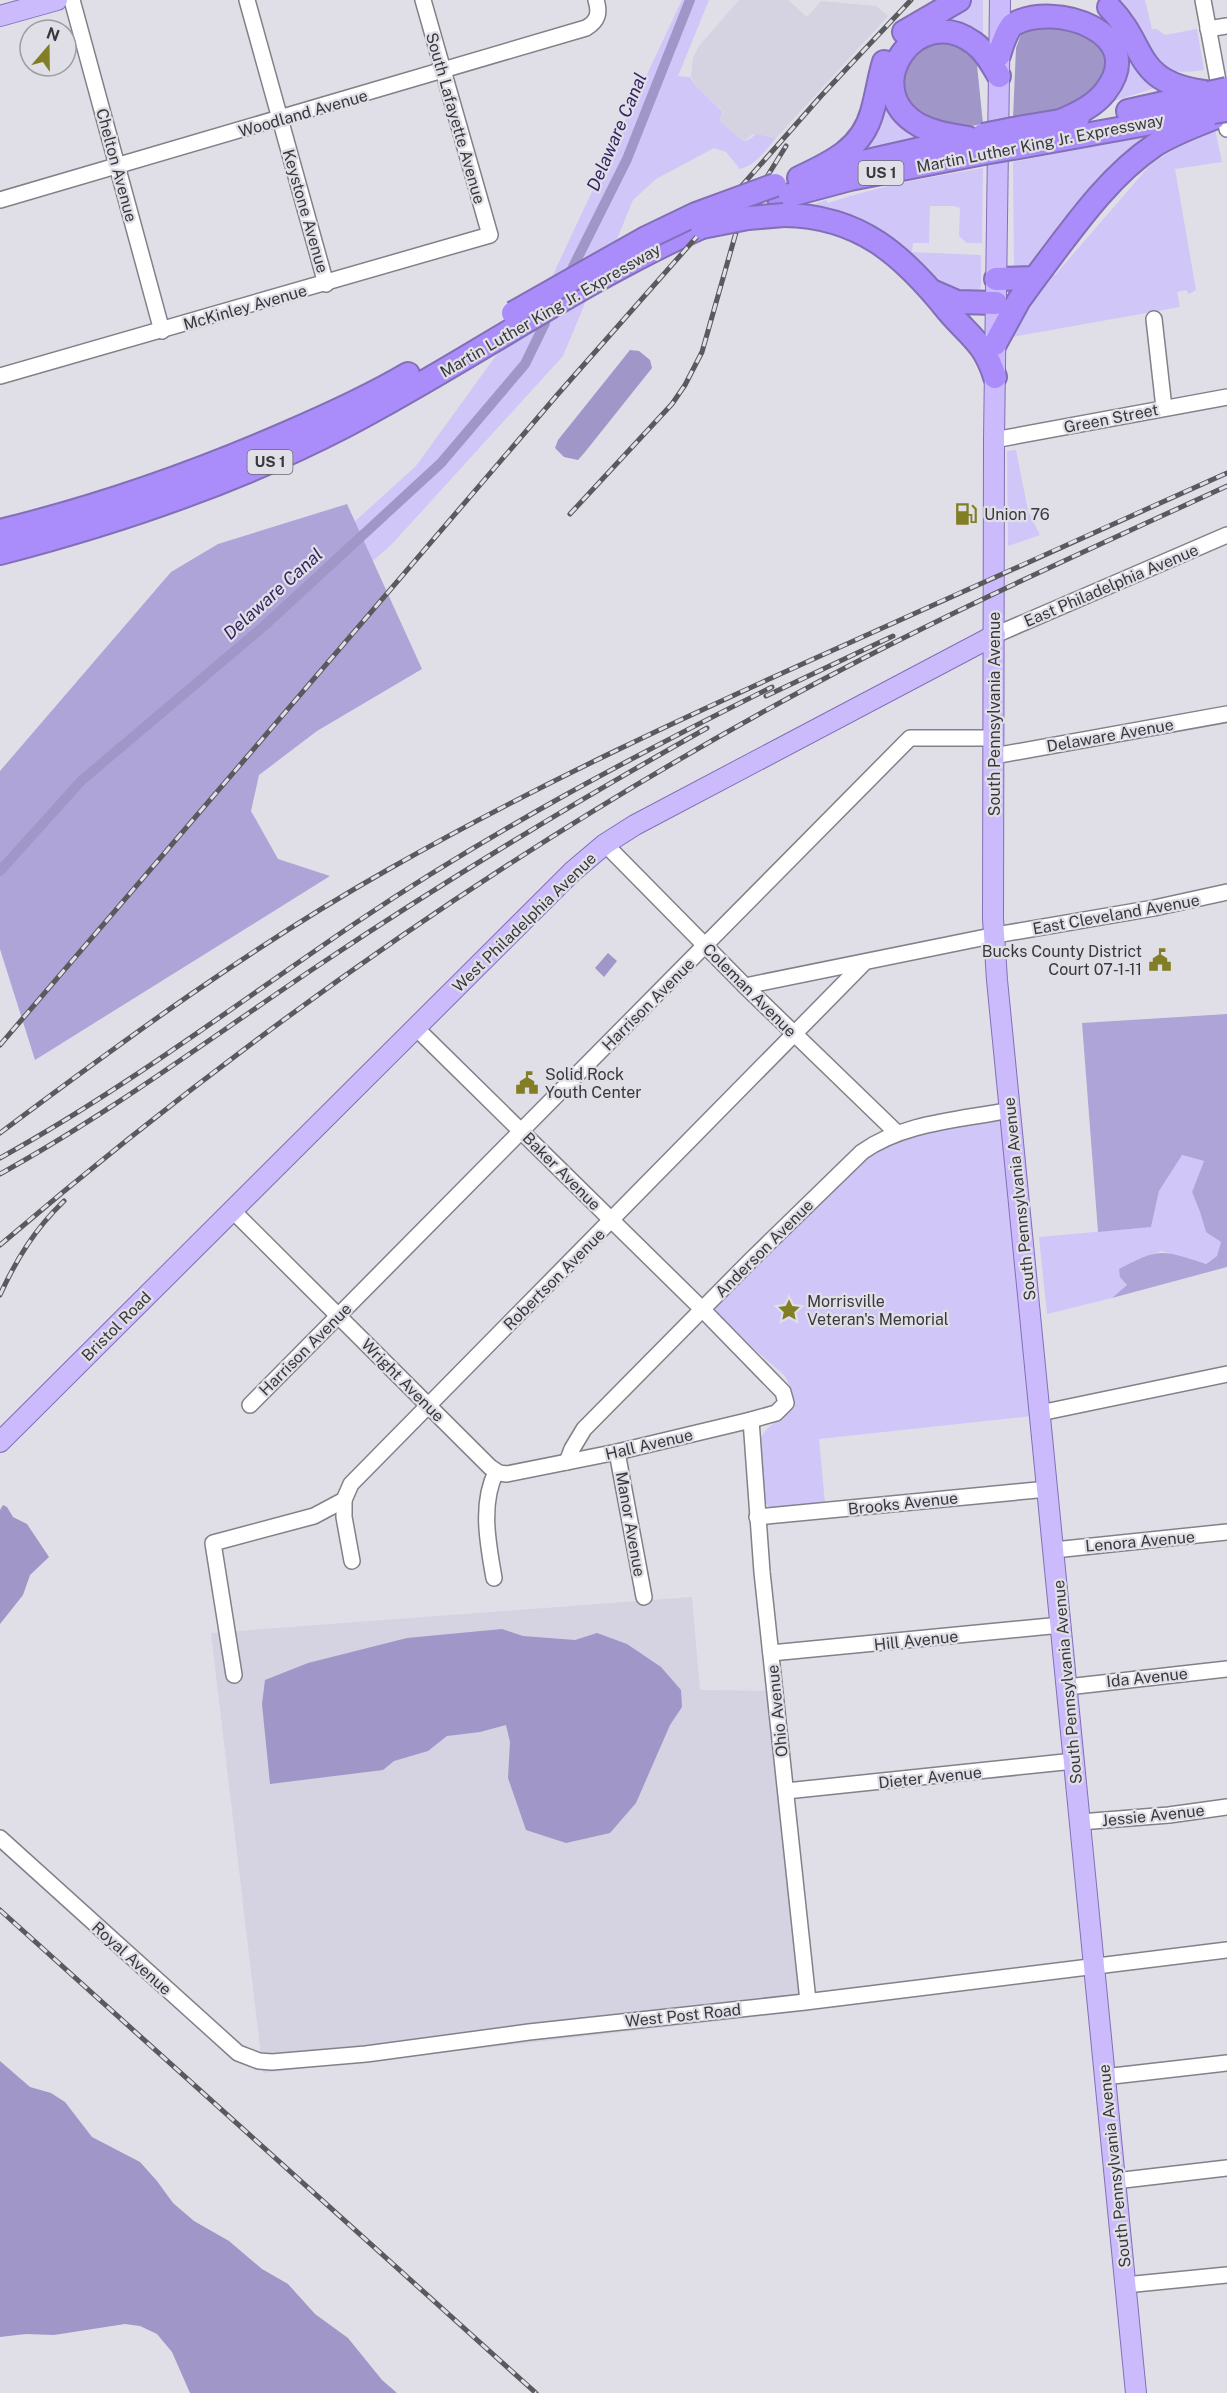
<svg xmlns="http://www.w3.org/2000/svg" width="1227" height="2393" viewBox="0 0 1227 2393" font-family="'Public Sans',sans-serif">
<style>
.built{fill:#d5d2e2}
.green{fill:#d0c6f8}
.forest{fill:#afa4d7}
.water{fill:#a096c8}
.lines{fill:none;stroke-linecap:round;stroke-linejoin:round}
.canal{stroke:#a096c8;stroke-width:10}
.minor-casing{stroke:#828188;stroke-width:18}
.major-casing{stroke:#826fb7;stroke-width:22}
.highway-casing{stroke:#826fb7;stroke-width:26}
.minor{stroke:#fff;stroke-width:15}
.major{stroke:#ccbbfc;stroke-width:20}
.highway{stroke:#aa8dfa;stroke-width:22}
.rail-casing{stroke:#5a595d;stroke-width:5}
.rail{stroke:#e0dfe7;stroke-width:3;stroke-dasharray:9;stroke-linecap:butt}
.highway-bridge-casing{stroke:#826fb7;stroke-width:26;stroke-linecap:butt}
.highway-bridge{stroke:#aa8dfa;stroke-width:22}
.labels{text-anchor:middle;stroke-width:4.5;stroke-linejoin:round;paint-order:stroke}
.shield{fill:#e0dfe7;stroke:#6b6a6f;stroke-width:1.5}
.shield-label{font-size:15px;font-weight:bold;fill:#39383b}
.street-label{font-size:16px;fill:#39383b;stroke:#e0dfe7}
.poi-label{font-size:16px;fill:#39383b;stroke:#e0dfe7;text-anchor:start}
.water-label{font-size:18px;font-style:italic;fill:#372461;stroke:#e0dfe7}
</style>
<rect width="100%" height="100%" fill="#e0dfe7"/>
<g class="built">
<polygon points="739,0 788,0 807,17 821,1 876,6 888,16 776,138 757,134 751,135 746,140 740,139 719,120 724,112 694,84 691,76 693,58 699,46"/>
<polygon points="692,1597 700,1690 775,1691 809,2011 263,2073 211,1633"/>
</g>
<g class="green">
<path d="M682,0H709L678,76L690,77L694,84L723,112L719,120L740,139L746,141L757,134L776,138C766,150 756,165 740,169L726,152L714,148L656,179L633,200L615,244L608,248L563,356L392,544L177,736L169,690L416,466L550,281Z"/>
<polygon points="971,0 983,0 983,36 937,25 955,10"/>
<path d="M1110,0H1145L1152,29H1157L1165,35L1197,29L1204,70C1189,72 1172,74 1158,65C1149,59 1119,12 1110,0Z"/>
<polygon points="1128,46 1158,87 1107,103"/>
<polygon points="883,94 920,137 852,155"/>
<polygon points="1179,128 1034,269 1014,272 1013,162"/>
<polygon points="1215,129 1222,162 1175,169 1196,290 1189,294 1186,290 1177,292 1180,307 1012,337 1017,323 1051,272 1055,275 1151,164 1190,139"/>
<path d="M983,168L982,243H967L959,236L960,208L954,206H930L929,243H913L912,252L981,255V286L978,292L957,295L806,207L826,200L828,203C878,186 930,177 983,168Z"/>
<polygon points="1016,450 1028,511 1040,535 1008,546 1007,451"/>
<path d="M1003,1119L1032,1416L819,1439L825,1503L784,1508L769,1507L764,1501C762,1485 756,1460 759,1445C764,1413 810,1424 785,1376L718,1318L715,1311L717,1305L860,1161L903,1136Z"/>
<polygon points="1181,1155 1204,1161 1192,1192 1200,1212 1206,1232 1221,1242 1217,1256 1205,1264 1161,1251 1119,1269 1127,1285 1112,1298 1047,1314 1039,1237 1151,1227 1159,1191"/>
</g>
<g class="forest">
<polygon points="347,504 422,669 317,731 259,775 251,811 278,859 330,876 35,1060 0,949 0,771 171,572 218,544"/>
<path d="M1227,1014V1267L1112,1298L1127,1285L1120,1277L1119,1269C1161,1247 1162,1250 1206,1264L1217,1256L1221,1242L1206,1232L1200,1212L1192,1192L1204,1161L1182,1155L1159,1191L1151,1227L1098,1232L1082,1023Z"/>
</g>
<g class="water">
<polygon points="1072,10 1110,58 1096,93 1065,109 1013,118 1016,48 1023,29"/>
<polygon points="942,38 968,52 977,65 983,124 960,128 928,124 899,92 904,60"/>
<polygon points="630,350 639,351 650,360 652,368 585,452 578,460 564,457 555,448 558,440"/>
<polygon points="608,953 617,961 604,977 595,968"/>
<polygon points="3,1505 7,1507 13,1517 27,1524 49,1557 30,1575 23,1595 0,1624 0,1510"/>
<polygon points="502,1629 523,1636 575,1640 597,1633 627,1644 661,1667 681,1690 682,1707 670,1725 636,1803 610,1833 566,1843 526,1830 508,1778 510,1742 506,1725 480,1732 447,1736 428,1751 394,1761 383,1770 270,1784 262,1704 265,1680 308,1663 407,1638"/>
<polygon points="0,2061 30,2087 51,2093 65,2102 92,2137 140,2162 157,2181 173,2203 194,2221 229,2241 262,2269 288,2284 315,2314 348,2338 382,2380 397,2393 190,2393 172,2352 157,2334 140,2326 125,2324 54,2335 26,2334 0,2337"/>
</g>
<g class="lines">
<g class="canal">
<polyline points="569,275 627,159 690,0"/>
<polyline points="0,871 81,781 264,626 441,463 525,364 545,323"/>
</g>
<g class="minor-casing">
<g id="minor">
<polyline points="72,0 162,331"/>
<polyline points="247,0 326,284"/>
<polyline points="1203,0 1227,129"/>
<polyline points="1208,29 1227,26"/>
<path d="M0,200L586,28C598,21 600,13 596,0"/>
<polyline points="1154,319 1164,408"/>
<polyline points="0,376 490,235 423,0"/>
<polyline points="994,440 1227,397"/>
<polyline points="995,635 1227,535"/>
<polyline points="994,756 1227,714"/>
<polyline points="605,844 745,986 897,1133"/>
<polyline points="745,986 996,935 1154,908 1227,892"/>
<polyline points="233,1211 490,1467 499,1473 507,1474 617,1452 751,1420 776,1413 786,1403 783,1392 703,1310 416,1028"/>
<polyline points="250,1405 910,738 994,738"/>
<polyline points="1040,1413 1227,1374"/>
<polyline points="751,1420 762,1572 808,2001"/>
<polyline points="617,1452 644,1597"/>
<path d="M567,1462L572,1449L584,1429L751,1260L862,1152C904,1122 961,1120 1010,1110"/>
<polyline points="344,1500 344,1517 352,1561"/>
<polyline points="757,1517 1048,1489"/>
<polyline points="1054,1550 1227,1532"/>
<path d="M494,1578C488,1544 480,1504 496,1472"/>
<polyline points="771,1653 1061,1625"/>
<polyline points="234,1675 213,1543 314,1516 344,1500 351,1484 863,964"/>
<polyline points="1067,1687 1227,1669"/>
<polyline points="786,1791 1074,1761"/>
<polyline points="1080,1822 1169,1815 1227,1807"/>
<polyline points="0,1838 238,2053 259,2061 272,2062 366,2054 529,2032 805,2002 1227,1950"/>
<polyline points="1104,2077 1227,2063"/>
<polyline points="1115,2181 1227,2168"/>
<polyline points="1125,2285 1227,2275"/>
</g>
</g>
<g class="major-casing">
<g id="major">
<polyline points="1000,0 994,440 993,919 997,980 1136,2393"/>
<polyline points="0,16 57,0"/>
<polyline points="0,1442 572,872 605,844 635,825 995,635"/>
</g>
</g>
<g class="highway-casing">
<g id="highway">
<path d="M1109,7C1148,46 1132,82 1204,92"/>
<polyline points="904,32 959,0"/>
<path d="M999,55C1002,45 1005,34 1012,25C1054,0 1151,33 1105,92C1094,106 1078,113 1063,120"/>
<polyline points="1128,111 1209,93"/>
<polyline points="1013,129 1078,118"/>
<path d="M968,138C951,135 934,133 919,125C856,89 917,0 974,43C985,51 992,64 999,76"/>
<polyline points="1013,148 1201,114"/>
<polyline points="828,170 960,140"/>
<path d="M799,178C831,163 862,149 872,112C877,95 879,78 884,62"/>
<polyline points="779,198 850,179 984,153"/>
<path d="M784,215C860,216 903,255 948,311C970,337 984,342 995,377"/>
<path d="M996,279L1035,278C1071,231 1106,178 1155,145C1174,133 1194,126 1214,118"/>
<polyline points="934,292 957,302 996,303"/>
<polyline points="995,344 1019,300 1035,278"/>
<path d="M0,531C98,507 193,474 285,434C327,416 369,397 408,374"/>
<path d="M0,553C120,522 235,483 345,426C466,363 577,283 702,227"/>
</g>
</g>
<use href="#minor" class="minor"/>
<use href="#major" class="major"/>
<use href="#highway" class="highway"/>
<g class="rail-casing">
<g id="rail">
<polyline points="570,514 672,404 685,385 702,352 739,222 786,146"/>
<polyline points="766,696 893,636"/>
<polyline points="0,1045 558,394 821,96 911,0"/>
<path d="M0,1133C127,1038 251,947 389,869C538,784 693,713 849,643C975,586 1101,529 1227,473"/>
<path d="M0,1158C125,1089 239,1002 357,922C489,833 629,758 772,687"/>
<path d="M0,1174C112,1112 213,1036 319,965C446,880 573,803 707,728"/>
<path d="M0,1245C252,1030 527,837 820,681C953,610 1090,549 1227,486"/>
<path d="M0,1295C17,1258 35,1229 64,1201"/>
<polyline points="0,1910 536,2393"/>
</g>
</g>
<use href="#rail" class="rail"/>
<g class="highway-bridge-casing">
<g id="highway-bridge">
<polyline points="1209,93 1227,89"/>
<polyline points="1213,112 1227,110"/>
<polyline points="983,135 1013,129"/>
<polyline points="984,153 1013,148"/>
<polyline points="702,227 748,218 784,215"/>
<polyline points="513,313 644,239 696,214 775,185"/>
</g>
</g>
<use href="#highway-bridge" class="highway-bridge"/>
</g>
<defs>
<g id="fuel-bare" transform="scale(1.8)"><path d="M-5.5-6h7V0h2V4h1.3V-2.5L3-4.5l.8-.8L6-3V5H2.5V1h-1V6h-7ZM-4.2-4.7v3.2H.2V-4.7Z" fill="#817e26" stroke="#e0dfe7" stroke-width="2.5" paint-order="stroke"/></g>
<g id="civic-bare" transform="scale(1.8)"><path d="M-.6-6.5H3V-4.5H.6V-3L4-1V1h2V6H-6V1h2V-1L-.6-3ZM-1.2 2.5V6h2.4V2.5Z" fill="#817e26" stroke="#e0dfe7" stroke-width="2.5" paint-order="stroke"/></g>
<g id="sight-bare" transform="scale(1.8)"><path d="M0-6L1.8-2.2L6-1.7L2.9 1.2L3.7 5.4L0 3.3L-3.7 5.4L-2.9 1.2L-6-1.7L-1.8-2.2Z" fill="#817e26" stroke="#e0dfe7" stroke-width="2.5" paint-order="stroke"/></g>
</defs>
<g fill-rule="evenodd">
<use href="#fuel-bare" x="966" y="514"/>
<use href="#civic-bare" x="1160" y="960"/>
<use href="#civic-bare" x="527" y="1083"/>
<use href="#sight-bare" x="789" y="1310"/>
</g>
<g class="labels">
<g class="shield">
<rect x="858.5" y="161" width="45" height="24" rx="4.5"/>
<rect x="247.5" y="450" width="45" height="24" rx="4.5"/>
</g>
<g class="shield-label">
<text x="881" y="178">US 1</text>
<text x="270" y="467">US 1</text>
</g>
<g class="street-label">
<text transform="translate(303 113) rotate(-16)" y="6">Woodland Avenue</text>
<text transform="translate(456 118) rotate(74)" y="6">South Lafayette Avenue</text>
<text transform="translate(1040 143) rotate(-11)" y="6">Martin Luther King Jr. Expressway</text>
<text transform="translate(117 165) rotate(75)" y="6">Chelton Avenue</text>
<text transform="translate(306 211) rotate(74)" y="6">Keystone Avenue</text>
<text transform="translate(245 307) rotate(-16)" y="6">McKinley Avenue</text>
<text transform="translate(550 310) rotate(-30)" y="6">Martin Luther King Jr. Expressway</text>
<text transform="translate(1111 418) rotate(-11)" y="6">Green Street</text>
<text transform="translate(1111 585) rotate(-23)" y="6">East Philadelphia Avenue</text>
<text transform="translate(994 714) rotate(-90)" y="6">South Pennsylvania Avenue</text>
<text transform="translate(1110 735) rotate(-10)" y="6">Delaware Avenue</text>
<text transform="translate(1116 914) rotate(-10)" y="6">East Cleveland Avenue</text>
<text transform="translate(524 922) rotate(-44)" y="6">West Philadelphia Avenue</text>
<text transform="translate(750 990) rotate(45)" y="6">Coleman Avenue</text>
<text transform="translate(648 1004) rotate(-45)" y="6">Harrison Avenue</text>
<text transform="translate(562 1171) rotate(45)" y="6">Baker Avenue</text>
<text transform="translate(1019 1199) rotate(-96)" y="6">South Pennsylvania Avenue</text>
<text transform="translate(764 1248) rotate(-45)" y="6">Anderson Avenue</text>
<text transform="translate(554 1279) rotate(-45)" y="6">Robertson Avenue</text>
<text transform="translate(116 1326) rotate(-45)" y="6">Bristol Road</text>
<text transform="translate(305 1349) rotate(-45)" y="6">Harrison Avenue</text>
<text transform="translate(403 1380) rotate(45)" y="6">Wright Avenue</text>
<text transform="translate(649 1444) rotate(-13)" y="6">Hall Avenue</text>
<text transform="translate(903 1503) rotate(-6)" y="6">Brooks Avenue</text>
<text transform="translate(631 1524) rotate(80)" y="6">Manor Avenue</text>
<text transform="translate(1140 1541) rotate(-5)" y="6">Lenora Avenue</text>
<text transform="translate(916 1640) rotate(-6)" y="6">Hill Avenue</text>
<text transform="translate(1147 1677) rotate(-6)" y="6">Ida Avenue</text>
<text transform="translate(1067 1682) rotate(-95)" y="6">South Pennsylvania Avenue</text>
<text transform="translate(777 1711) rotate(-96)" y="6">Ohio Avenue</text>
<text transform="translate(930 1777) rotate(-6)" y="6">Dieter Avenue</text>
<text transform="translate(1153 1815) rotate(-6)" y="6">Jessie Avenue</text>
<text transform="translate(132 1958) rotate(42)" y="6">Royal Avenue</text>
<text transform="translate(683 2015) rotate(-6)" y="6">West Post Road</text>
<text transform="translate(1114 2166) rotate(-96)" y="6">South Pennsylvania Avenue</text>
</g>
<g class="poi-label">
<text x="984" y="520">Union 76</text>
<text x="1142" y="957" text-anchor="end">Bucks County District<tspan x="1142" dy="18">Court 07-1-11</tspan></text>
<text x="545" y="1080">Solid Rock<tspan x="545" dy="18">Youth Center</tspan></text>
<text x="807" y="1307">Morrisville<tspan x="807" dy="18">Veteran's Memorial</tspan></text>
</g>
<g class="water-label">
<text transform="translate(617 132) rotate(-67)" y="6">Delaware Canal</text>
<text transform="translate(273 594) rotate(-42)" y="6">Delaware Canal</text>
</g>
</g>
<g transform="translate(48 48) rotate(20)"><circle r="28" fill="#e0dfe7" stroke="#9d9ca2" stroke-width="1.5"/>
<path d="M0-4.5L10 22L0 15L-10 22Z" fill="#817e26"/>
<text y="-9" font-size="16" font-weight="bold" text-anchor="middle" fill="#39383b">N</text>
</g>
</svg>
